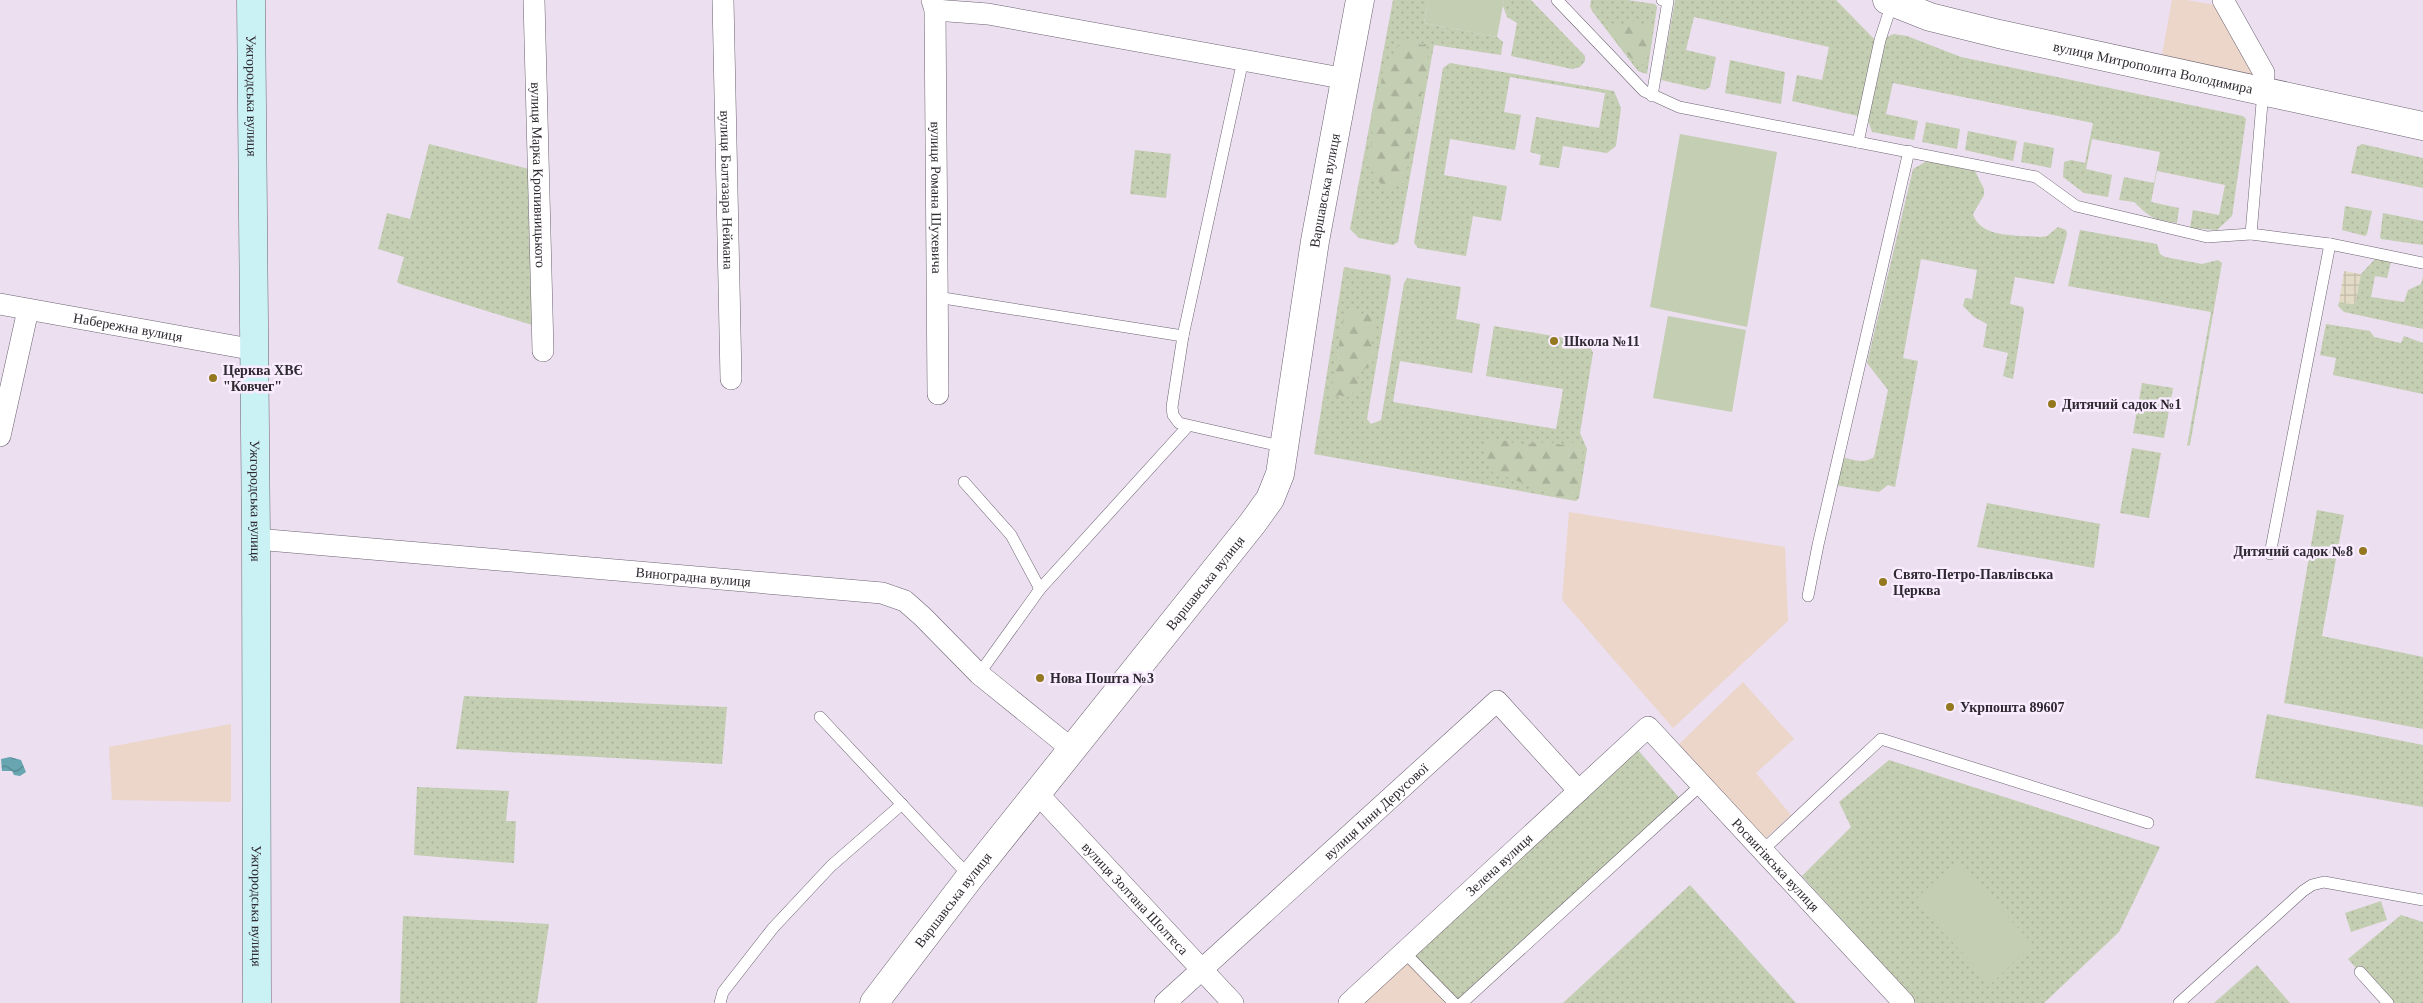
<svg xmlns="http://www.w3.org/2000/svg" width="2423" height="1003" viewBox="0 0 2423 1003" font-family="'Times New Roman',serif">
<style>
.commercial{fill:#ecd5c9}
.industrial{fill:url(#industrial-grid)}
.green{fill:url(#green-dots)}
.forest{fill:url(#forest-firs)}
.pitch{fill:#c4ceb2}
.water{fill:url(#water-waves)}
.lines{fill:none;stroke-linecap:round;stroke-linejoin:round}
.service-casing{stroke:#6d6372;stroke-width:12}
.minor-casing{stroke:#6d6372;stroke-width:22}
.tertiary-casing{stroke:#6d6372;stroke-width:29}
.secondary-casing{stroke:#6d6372;stroke-width:29}
.service{stroke:#fff;stroke-width:11}
.minor{stroke:#fff;stroke-width:21}
.tertiary{stroke:#fff;stroke-width:28}
.secondary{stroke:#caf2f5;stroke-width:28}
.poi-dot{fill:#93781f;stroke:#f8ecfe;stroke-width:2}
.labels{text-anchor:middle;stroke-width:5;stroke-linejoin:round;paint-order:stroke}
.street-label{font-size:14px;fill:#2f2a31;stroke:#f8ecfe}
.poi-label{font-size:14px;font-weight:bold;fill:#2f2a31;stroke:#f8ecfe;text-anchor:start}
</style>
<defs>
<pattern id="industrial-grid" width="8" height="8" patternUnits="userSpaceOnUse" patternTransform="scale(1.25)"><rect width="8" height="8" fill="#e2dac4"/><path d="M0 4h8M4 0v8" fill="none" stroke="#c2bba9"/></pattern>
<pattern id="green-dots" width="8" height="8" patternUnits="userSpaceOnUse" patternTransform="scale(1.25)"><rect width="8" height="8" fill="#c4ceb2"/><path d="M2 2h.1M6 6h.1" fill="none" stroke="#a9b19a" stroke-width="1.8" stroke-linecap="round"/></pattern>
<pattern id="forest-firs" width="22" height="20" patternUnits="userSpaceOnUse" patternTransform="scale(1.25)"><rect width="22" height="20" fill="#c4ceb2"/><path d="M5 1l3.5 6h-7zM16 11l3.5 6h-7z" fill="#a9b19a"/></pattern>
<pattern id="water-waves" width="16" height="10" patternUnits="userSpaceOnUse" patternTransform="scale(1.25)"><rect width="16" height="10" fill="#67a5b0"/><path d="M0 5q4-4 8 0t8 0" fill="none" stroke="#558790"/></pattern>
</defs>
<rect width="100%" height="100%" fill="#ebdff0"/>
<g class="commercial">
<polygon points="2172,0 2186,0 2221,6 2256,77 2162,55"/>
<polygon points="1569,512 1785,547 1788,621 1673,728 1562,600"/>
<polygon points="1743,682 1794,739 1756,773 1791,815 1762,842 1675,748"/>
<polygon points="231,724 231,802 112,800 109,747"/>
<polygon points="1405,953 1454,1003 1349,1003"/>
</g>
<polygon class="industrial" points="2344,271 2361,274 2355,306 2339,302"/>
<g class="green">
<polygon points="1393,0 1428,0 1424,23 1497,37 1503,42 1501,55 1434,45 1398,242 1393,245 1359,238 1350,229"/>
<polygon points="1504,0 1531,0 1585,56 1585,61 1580,67 1572,69 1511,56 1517,23 1507,17 1503,6"/>
<polygon points="1591,0 1627,0 1655,4 1657,7 1647,74 1638,71 1592,11 1590,6"/>
<polygon points="1675,0 1836,0 1877,42 1858,116 1792,101 1797,75 1822,80 1829,47 1694,17 1686,50 1716,57 1710,87 1705,90 1661,80"/>
<path d="M1893,34L1907,36L1961,57L2243,116L2246,119L2232,216L2217,230L2190,228L2193,210L2219,215L2225,185L2157,171L2151,202L2179,208L2177,223C2152,219 2152,219 2134,202L2119,200L2124,177L2154,183L2160,152L2092,139L2086,169L2112,175L2108,197L2084,193L2063,177L2064,162L2071,160L2085,163L2093,123L1893,83L1886,114L1918,121L1914,140L1872,132L1868,120L1883,45L1887,37Z"/>
<polygon points="1730,60 1785,72 1781,104 1725,93"/>
<polygon points="1450,63 1614,91 1621,108 1616,146 1607,153 1563,146 1559,168 1539,165 1541,155 1530,152 1536,117 1599,128 1605,93 1510,77 1504,112 1521,115 1515,150 1450,139 1444,175 1507,186 1501,221 1473,216 1466,256 1418,248 1414,243 1443,68"/>
<polygon points="1926,122 1960,129 1957,149 1922,142"/>
<polygon points="1968,131 2017,141 2013,161 1965,150"/>
<polygon points="2024,142 2054,148 2051,168 2021,162"/>
<polygon points="429,144 529,169 528,192 532,325 400,284 397,282 404,257 378,249 387,213 410,219"/>
<polygon points="2362,144 2423,158 2423,188 2351,173 2357,147"/>
<polygon points="1135,150 1171,154 1166,198 1130,194"/>
<path d="M1927,161L1975,171L1984,189V195L1973,214C1980,239 2020,235 2041,237L2047,236L2058,227L2066,230L2067,234L2054,284L2015,277L2010,304L2023,307L2024,311L2013,379L2003,376L2008,353L1983,347L1987,324L1974,317L1963,306L1965,298L1972,299L1977,270L1921,259L1903,358L1918,361L1895,487L1888,485L1879,492L1834,485L1841,457C1853,460 1864,464 1874,457L1888,390L1867,363L1913,169Z"/>
<polygon points="2345,206 2372,211 2367,234 2365,236 2342,230"/>
<polygon points="2383,213 2423,221 2423,245 2381,239 2380,237"/>
<polygon points="2080,230 2157,244 2160,254 2165,257 2202,264 2218,260 2222,263 2190,445 2187,446 2211,312 2068,286"/>
<polygon points="2376,258 2391,262 2387,278 2375,276 2371,297 2404,302 2408,290 2421,284 2423,277 2423,329 2344,312 2338,306 2339,302 2355,305 2361,274"/>
<polygon points="1344,267 1390,275 1391,279 1367,419 1371,424 1381,420 1404,283 1407,278 1461,287 1456,319 1480,324 1472,373 1400,361 1393,402 1556,429 1563,389 1486,376 1494,326 1588,342 1593,353 1580,433 1587,449 1579,498 1576,501 1314,454"/>
<polygon points="2326,324 2370,331 2374,337 2401,343 2404,336 2423,343 2423,394 2333,375 2336,358 2320,355"/>
<polygon points="2142,383 2173,388 2164,438 2133,433"/>
<polygon points="2132,448 2161,453 2149,518 2120,513"/>
<polygon points="1987,503 2100,524 2094,568 1977,547"/>
<polygon points="2317,510 2344,515 2322,636 2423,657 2423,729 2284,703"/>
<polygon points="464,696 727,707 722,764 456,749"/>
<polygon points="2267,714 2423,745 2423,807 2255,778"/>
<polygon points="1631,742 1683,802 1462,1003 1405,953"/>
<polygon points="1889,760 2160,847 2119,932 2044,1003 1916,1003 1802,876 1851,827 1839,802"/>
<polygon points="417,787 509,791 506,821 516,821 514,863 414,855"/>
<polygon points="1690,885 1796,1003 1563,1003"/>
<polygon points="2381,901 2387,920 2351,932 2345,913"/>
<polygon points="2401,915 2423,922 2423,1003 2388,1003 2348,959"/>
<polygon points="403,916 549,924 537,1003 400,1003"/>
<polygon points="2257,965 2290,1003 2214,1003"/>
</g>
<g class="forest">
<polygon points="1605,19 1618,27 1630,21 1646,25 1651,22 1654,26 1646,64 1639,66 1619,46 1604,22"/>
<polygon points="1416,39 1421,45 1426,44 1429,67 1421,91 1422,107 1407,142 1410,151 1405,182 1390,190 1383,187 1370,168 1367,157 1373,139 1371,116 1374,101 1380,91 1384,64 1389,60 1400,42"/>
<polygon points="1353,311 1360,315 1367,312 1373,317 1376,330 1370,337 1370,343 1375,351 1372,363 1357,376 1360,388 1346,398 1340,395 1330,398 1344,316"/>
<path d="M1497,439C1505,440 1517,445 1525,444C1541,443 1546,440 1562,445C1571,441 1576,441 1583,449L1582,460L1578,469L1580,479L1578,490L1572,500C1545,496 1520,479 1493,473L1484,454V445Z"/>
</g>
<g class="pitch">
<polygon points="1428,0 1504,0 1497,37 1424,23"/>
<polygon points="1680,134 1777,152 1747,327 1650,307"/>
<polygon points="1668,316 1746,330 1732,412 1653,398"/>
<polygon points="1956,861 2033,944 1991,984 1914,901"/>
</g>
<polygon class="water" points="10,757 21,760 26,772 20,776 14,775 12,771 2,771 1,759"/>
<g class="lines">
<g class="service-casing">
<g id="service">
<polyline points="1557,0 1644,91 1679,107 2036,177 2076,206 2207,237 2251,234"/>
<polyline points="2263,91 2251,234 2330,244 2423,263"/>
<polyline points="1652,96 1668,1 1662,0"/>
<polyline points="1858,142 1880,40 1892,3"/>
<polyline points="937,297 1183,336 1172,407 1173,415 1179,423 1285,447"/>
<polyline points="1183,336 1243,60"/>
<polyline points="964,482 1011,535 1040,589"/>
<polyline points="2270,554 2330,244"/>
<polyline points="1808,596 1818,545 1909,151"/>
<polyline points="979,674 1040,589 1188,426"/>
<polyline points="820,717 970,877"/>
<polyline points="1762,851 1881,739 2148,823"/>
<polyline points="1405,953 1454,1003"/>
<polyline points="2360,972 2388,1003"/>
<polyline points="720,1003 723,992 773,928 831,866 902,804"/>
<polyline points="1462,1003 1701,785"/>
<polyline points="2179,1003 2303,891 2312,885 2324,882 2423,900"/>
</g>
</g>
<g class="minor-casing">
<g id="minor">
<path id="s1" d="M534,0L543,351"/>
<path id="s2" d="M723,0L731,379"/>
<path id="s3" d="M932,0L935,10L938,394"/>
<polyline points="2223,0 2264,73 2263,91"/>
<polyline points="935,10 988,14 1347,79"/>
<path id="s4" d="M0,304L255,350"/>
<polyline points="0,436 28,310"/>
<path id="s5" d="M256,539L882,593L905,601L923,617L979,674L1073,750"/>
<path id="s6" d="M1037,793L1233,1003"/>
<path id="s7" d="M1165,1003L1497,701L1579,791"/>
<path id="s8" d="M1349,1003L1648,727L1904,1003"/>
</g>
</g>
<g class="tertiary-casing">
<g id="tertiary">
<path id="s9" d="M1887,0L1930,17L1999,34L2423,126"/>
<path id="s10" d="M874,1003L970,877L1252,524L1270,499L1280,474L1315,241L1360,0"/>
</g>
</g>
<g class="secondary-casing">
<g id="secondary">
<path id="s11" d="M251,0L256,539L257,1003"/>
</g>
</g>
<use href="#service" class="service"/>
<use href="#minor" class="minor"/>
<use href="#tertiary" class="tertiary"/>
<use href="#secondary" class="secondary"/>
</g>
<g class="poi-dot">
<circle cx="1554" cy="341" r="5"/>
<circle cx="213" cy="378" r="5"/>
<circle cx="2052" cy="404" r="5"/>
<circle cx="2363" cy="551" r="5"/>
<circle cx="1883" cy="582" r="5"/>
<circle cx="1040" cy="678" r="5"/>
<circle cx="1950" cy="707" r="5"/>
</g>
<g class="labels">
<g class="street-label">
<text dy="5" stroke="none"><textPath href="#s9" startOffset="275">вулиця Митрополита Володимира</textPath></text>
<text dy="5" stroke="none"><textPath href="#s11" startOffset="96">Ужгородська вулиця</textPath></text>
<text dy="5" stroke="none"><textPath href="#s1" startOffset="175">вулиця Марка Кропивницького</textPath></text>
<text dy="5" stroke="none"><textPath href="#s2" startOffset="190">вулиця Балтазара Неймана</textPath></text>
<text dy="5" stroke="none"><textPath href="#s10" startOffset="955">Варшавська вулиця</textPath></text>
<text dy="5" stroke="none"><textPath href="#s3" startOffset="198">вулиця Романа Шухевича</textPath></text>
<text dy="5" stroke="none"><textPath href="#s4" startOffset="130">Набережна вулиця</textPath></text>
<text dy="5" stroke="none"><textPath href="#s11" startOffset="501">Ужгородська вулиця</textPath></text>
<text dy="5" stroke="none"><textPath href="#s5" startOffset="439">Виноградна вулиця</textPath></text>
<text dy="5" stroke="none"><textPath href="#s10" startOffset="535">Варшавська вулиця</textPath></text>
<text dy="5" stroke="none"><textPath href="#s7" startOffset="285">вулиця Інни Дерусової</textPath></text>
<text dy="5" stroke="none"><textPath href="#s8" startOffset="595">Росвигівська вулиця</textPath></text>
<text dy="5" stroke="none"><textPath href="#s8" startOffset="204">Зелена вулиця</textPath></text>
<text dy="5" stroke="none"><textPath href="#s6" startOffset="144">вулиця Золтана Шолтеса</textPath></text>
<text dy="5" stroke="none"><textPath href="#s10" startOffset="130">Варшавська вулиця</textPath></text>
<text dy="5" stroke="none"><textPath href="#s11" startOffset="906">Ужгородська вулиця</textPath></text>
</g>
<g class="poi-label">
<text x="1564" y="346">Школа №11</text>
<text x="223" y="375">Церква ХВЄ<tspan x="223" dy="16">"Ковчег"</tspan></text>
<text x="2062" y="409">Дитячий садок №1</text>
<text x="2353" y="556" text-anchor="end">Дитячий садок №8</text>
<text x="1893" y="579">Свято-Петро-Павлівська<tspan x="1893" dy="16">Церква</tspan></text>
<text x="1050" y="683">Нова Пошта №3</text>
<text x="1960" y="712">Укрпошта 89607</text>
</g>
</g>
</svg>
